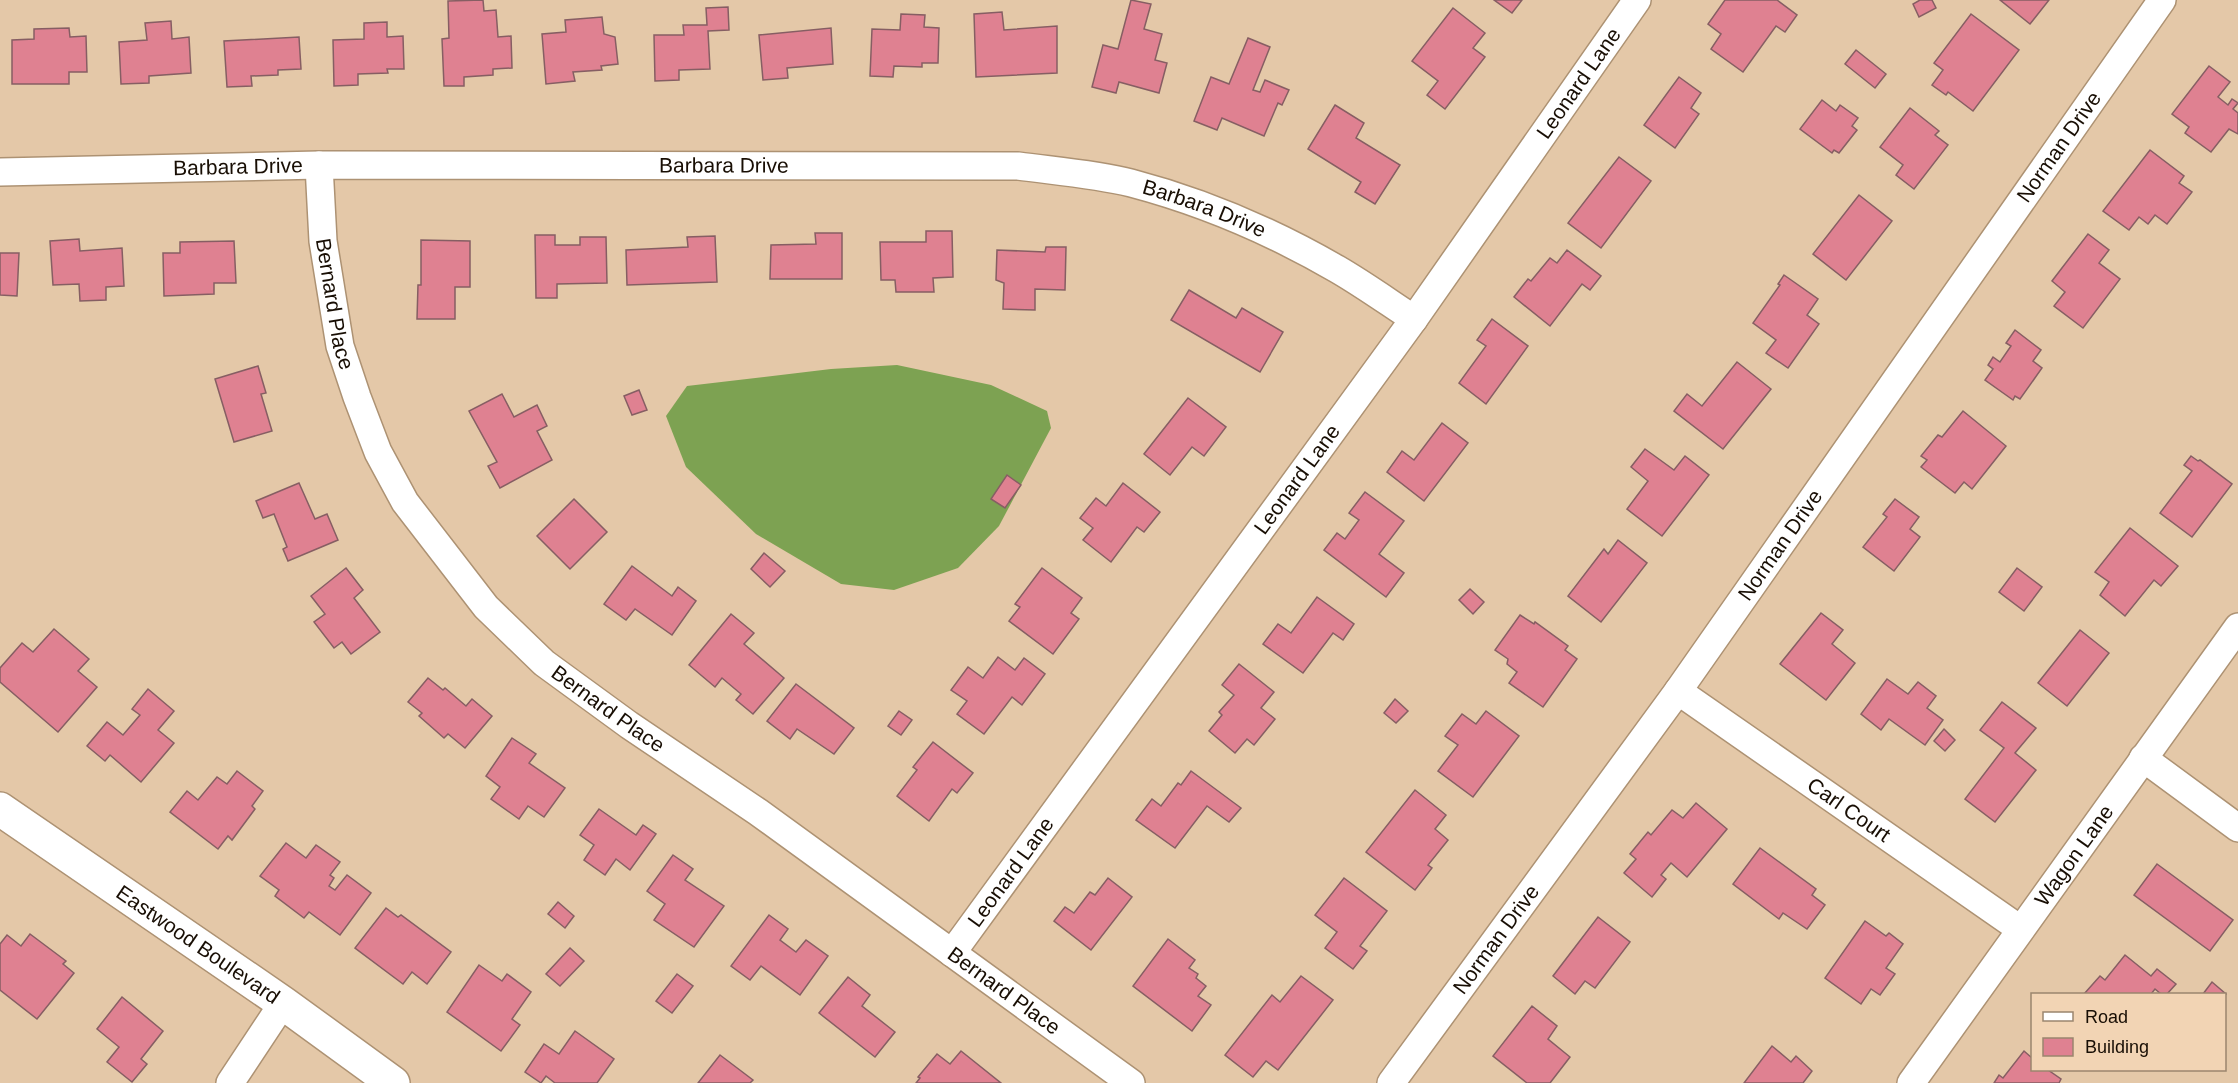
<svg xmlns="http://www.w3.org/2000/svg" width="2238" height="1083" viewBox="0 0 2238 1083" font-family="Helvetica,sans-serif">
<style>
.forest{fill:#7da252}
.building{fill:#df8191;stroke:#865e63;stroke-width:1.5}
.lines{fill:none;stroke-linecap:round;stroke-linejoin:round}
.minor-casing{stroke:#ad9273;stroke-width:30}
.tertiary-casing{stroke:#ad9273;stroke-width:36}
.minor{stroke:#fff;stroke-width:27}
.tertiary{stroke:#fff;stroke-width:33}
.labels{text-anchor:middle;stroke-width:4.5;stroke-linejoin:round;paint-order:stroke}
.street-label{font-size:21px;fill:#180e04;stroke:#f2d4b4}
</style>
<rect width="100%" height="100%" fill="#e4c8a8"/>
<polygon class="forest" points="897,365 991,385 1047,411 1051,428 999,526 958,568 894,590 841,584 756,534 686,467 666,416 687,386 831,369"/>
<g class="building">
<polygon points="483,0 484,11 496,10 498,37 511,36 512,68 493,69 493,75 464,77 464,86 444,86 442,39 449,38 448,1"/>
<polygon points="1131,0 1151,4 1144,29 1162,34 1155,60 1167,63 1159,93 1119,82 1116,93 1092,87 1103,45 1118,49"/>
<polygon points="1494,0 1522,0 1512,13"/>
<polygon points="1725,0 1777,0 1797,15 1785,32 1776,26 1743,72 1711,49 1721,34 1708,24"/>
<polygon points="1920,0 1932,0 1936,8 1919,17 1913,4"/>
<polygon points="2000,0 2049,0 2030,24"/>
<polygon points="728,7 729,30 708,31 710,69 679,70 679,80 655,81 654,35 684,35 683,25 707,25 706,8"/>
<polygon points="1453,8 1485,33 1473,48 1485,57 1445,109 1427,95 1438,81 1412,61"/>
<polygon points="1002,12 1004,30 1057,26 1057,73 976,77 974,14"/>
<polygon points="901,14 925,15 924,27 939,28 938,63 922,63 922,67 894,66 893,77 870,76 872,29 900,30"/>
<polygon points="1971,14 2019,50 1973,111 1948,92 1946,95 1932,85 1943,70 1934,63"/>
<polygon points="602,17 604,34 615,37 618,64 601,66 602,70 573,72 575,81 546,84 542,34 566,32 565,20"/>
<polygon points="171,21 172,39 189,37 191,73 149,76 149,83 121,84 119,42 147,40 145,23"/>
<polygon points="387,22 387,37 403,36 404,69 387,69 388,73 358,74 358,85 334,86 333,40 364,39 364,23"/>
<polygon points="69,28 70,37 86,36 87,72 69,72 69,84 12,84 12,40 34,39 34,29"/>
<polygon points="831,28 833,64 787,68 788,78 763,80 759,35"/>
<polygon points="299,37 301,69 278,70 278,75 251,76 252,86 227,87 224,41"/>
<polygon points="1248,38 1270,47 1253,90 1260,92 1265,80 1289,90 1282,105 1278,103 1264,136 1222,118 1217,130 1194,121 1211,77 1229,84"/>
<polygon points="1856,50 1886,74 1875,88 1845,64"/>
<polygon points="2209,66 2230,82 2218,97 2228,105 2232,99 2238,103 2233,109 2238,113 2238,134 2229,129 2211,152 2185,133 2189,127 2172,114"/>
<polygon points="1679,77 1701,93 1691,108 1699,114 1675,148 1644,125"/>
<polygon points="1822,100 1836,111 1840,105 1858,118 1852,126 1857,130 1839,153 1834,150 1832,153 1800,129"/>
<polygon points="1335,105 1364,123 1356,138 1400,165 1375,204 1355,192 1361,182 1308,149"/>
<polygon points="1910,108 1939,131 1935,135 1948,145 1914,189 1896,175 1903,165 1880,147"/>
<polygon points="2150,150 2184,176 2179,183 2192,192 2167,224 2155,215 2148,224 2139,217 2129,230 2103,211"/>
<polygon points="1619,157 1651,181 1601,248 1568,223"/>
<polygon points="1859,195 1892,221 1846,280 1813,254"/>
<polygon points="926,231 952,231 953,277 933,278 934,292 896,292 895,280 881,280 880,242 926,242"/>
<polygon points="815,233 842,233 842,279 770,279 771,245 816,244"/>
<polygon points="2088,234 2109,250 2099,263 2120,279 2083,328 2054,306 2065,292 2052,281"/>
<polygon points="535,235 555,235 555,245 580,245 580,237 606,237 607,283 557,284 557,298 536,298"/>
<polygon points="715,236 717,282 627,285 626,250 688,247 687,237"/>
<polygon points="79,239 80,251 122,248 124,286 106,287 106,300 80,301 79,284 53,285 50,241"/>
<polygon points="421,240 470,241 470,287 455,287 455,319 417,319 418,285 421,285"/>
<polygon points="234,241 236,283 214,283 214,294 164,296 163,253 180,253 180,242"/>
<polygon points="1046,247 1066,247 1065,290 1035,289 1035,310 1003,309 1004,283 996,280 997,250 1045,252"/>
<polygon points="1567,250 1601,276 1590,290 1582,284 1550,326 1514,297 1528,279 1531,281 1550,258 1557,263"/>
<polygon points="0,253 19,253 17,296 0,295"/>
<polygon points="1784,275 1818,299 1807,315 1819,324 1788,368 1766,353 1776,340 1753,323 1780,285 1778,284"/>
<polygon points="1189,290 1236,318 1242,308 1283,332 1260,372 1171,320"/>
<polygon points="1492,319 1528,346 1486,404 1459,383 1486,346 1477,340"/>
<polygon points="2015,330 2041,350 2033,361 2042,368 2020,399 2015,396 2013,400 1985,380 1993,369 1988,365 1993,357 2000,362 2011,346 2006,343"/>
<polygon points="1737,362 1771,389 1723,449 1674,411 1687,394 1702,406"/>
<polygon points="258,366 266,393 261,394 272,431 234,442 215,379"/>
<polygon points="639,390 647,410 632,415 624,396"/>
<polygon points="502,394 514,417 537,405 547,426 537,431 552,460 500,488 488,466 497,462 469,411"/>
<polygon points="1188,398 1226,427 1204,456 1192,447 1170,475 1144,454"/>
<polygon points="1963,411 2006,446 1972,489 1964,482 1955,493 1921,467 1927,460 1921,456 1938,435 1942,437"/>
<polygon points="1442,423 1468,443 1424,501 1387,472 1402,451 1414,460"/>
<polygon points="1645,449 1674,470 1685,456 1709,475 1662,536 1627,509 1648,481 1631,467"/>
<polygon points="2191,456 2198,461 2200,460 2232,484 2192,537 2160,513 2192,471 2184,465"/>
<polygon points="1007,475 1021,485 1005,508 991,499"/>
<polygon points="299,483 315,519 327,514 338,540 288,561 283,549 287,547 274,514 263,518 256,501"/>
<polygon points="1123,483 1160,512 1144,532 1137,527 1111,562 1083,540 1093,528 1080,518 1096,498 1106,506"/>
<polygon points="1365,492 1404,521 1379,554 1404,573 1386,597 1324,550 1337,533 1345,539 1359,520 1349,513"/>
<polygon points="574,499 607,532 570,569 537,536"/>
<polygon points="1895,499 1919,517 1910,529 1920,537 1894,571 1863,547 1887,517 1883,514"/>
<polygon points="2130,528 2178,566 2161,586 2154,580 2125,616 2100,595 2109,582 2095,572"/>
<polygon points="1618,540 1647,563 1601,622 1568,596 1604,549 1608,554"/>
<polygon points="764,553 785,571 770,587 751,569"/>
<polygon points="632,566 672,596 678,587 696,601 672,635 635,609 626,620 604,604"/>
<polygon points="346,568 363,590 354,598 380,632 351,654 342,642 334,648 314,622 325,614 311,596"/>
<polygon points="1042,568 1082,598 1071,613 1079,619 1053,654 1009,621 1020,607 1015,604"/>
<polygon points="2017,568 2042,587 2024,611 1999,592"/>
<polygon points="1470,589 1484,602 1473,614 1459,600"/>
<polygon points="1317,597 1354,624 1343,640 1333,633 1303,673 1263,644 1278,624 1291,633"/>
<polygon points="1821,613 1843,630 1832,644 1855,663 1826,700 1780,664"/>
<polygon points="731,614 754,633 744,644 784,678 753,714 736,700 741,694 722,678 715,687 689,665"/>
<polygon points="1520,615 1534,624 1535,622 1568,646 1565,650 1577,659 1543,707 1509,683 1517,672 1507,664 1508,659 1495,650"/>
<polygon points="54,629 89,659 78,671 97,687 58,732 0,682 0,668 22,643 33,652"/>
<polygon points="2080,630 2109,653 2067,706 2038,683"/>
<polygon points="998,657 1015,670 1024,658 1045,674 1022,705 1012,697 984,734 957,714 967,701 951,690 968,667 983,678"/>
<polygon points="1239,664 1274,692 1261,708 1275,719 1254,745 1247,739 1235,753 1209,731 1222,715 1219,712 1234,695 1222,685"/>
<polygon points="428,678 443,690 445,688 466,706 472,699 492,716 465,748 448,734 444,738 419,716 422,713 408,702"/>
<polygon points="1887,679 1908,694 1918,682 1936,696 1927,708 1943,720 1925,745 1889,719 1881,730 1861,714"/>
<polygon points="796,684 854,728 834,754 797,729 790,739 767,721"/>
<polygon points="148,689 174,711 158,730 174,743 141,782 110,755 105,761 87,746 107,722 123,735 140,715 132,709"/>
<polygon points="1395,699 1408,711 1396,723 1384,713"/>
<polygon points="2002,702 2036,728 2015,753 2036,770 1995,822 1965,799 2004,748 1980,730"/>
<polygon points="899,711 912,720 901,735 888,726"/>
<polygon points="1486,711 1519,736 1473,797 1438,771 1458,745 1445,736 1462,714 1476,724"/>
<polygon points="1944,729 1955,740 1945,751 1934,741"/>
<polygon points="512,738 536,754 529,763 565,788 544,817 528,806 519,819 491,799 500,787 486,776"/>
<polygon points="933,742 973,773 957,793 952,789 929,821 897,796 917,770 913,767"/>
<polygon points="237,771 263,791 252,806 255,809 232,840 228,836 218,849 170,812 187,791 198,800 217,777 227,784"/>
<polygon points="1191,771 1241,808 1229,822 1207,806 1175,848 1136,820 1152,799 1161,806 1178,783 1181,785"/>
<polygon points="1415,790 1446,815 1435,829 1448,840 1428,865 1432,868 1415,890 1366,852"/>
<polygon points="1696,803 1727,829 1687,877 1671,863 1661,875 1666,879 1652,897 1624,873 1636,859 1630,854 1648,832 1651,835 1672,810 1683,818"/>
<polygon points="599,809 636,835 643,825 656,834 630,870 616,859 605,875 584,860 594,845 580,835"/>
<polygon points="286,843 306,858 316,845 340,862 330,875 334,878 329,886 335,890 347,875 371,893 340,935 309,912 304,918 275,896 279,890 260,876"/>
<polygon points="1760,848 1816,889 1812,895 1825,905 1807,929 1783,913 1779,919 1733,884"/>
<polygon points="673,855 693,869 685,880 724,906 694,947 654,920 665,904 647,891"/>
<polygon points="2157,864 2233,920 2210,951 2134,895"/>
<polygon points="1108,878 1132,897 1091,950 1054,921 1065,907 1074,913 1090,892 1095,895"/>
<polygon points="1344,878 1387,911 1360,946 1367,951 1353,969 1325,948 1337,932 1315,915"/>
<polygon points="558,902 574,916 565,928 548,914"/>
<polygon points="386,908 398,917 401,915 451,952 427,984 412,972 403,984 355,948"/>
<polygon points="769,915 788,929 780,940 796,952 806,940 828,956 800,995 761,966 750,980 731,966"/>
<polygon points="1598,917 1630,942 1595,988 1585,981 1575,994 1553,976"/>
<polygon points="1865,921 1886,936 1889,933 1903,944 1886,968 1895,974 1880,995 1871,989 1861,1004 1825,978"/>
<polygon points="30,934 66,961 63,964 74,973 37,1019 0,990 0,944 7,935 21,946"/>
<polygon points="1168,939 1195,960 1189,968 1198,974 1196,978 1206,986 1198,996 1211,1005 1192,1031 1133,986"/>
<polygon points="570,948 584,961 560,986 546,974"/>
<polygon points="2125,955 2151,976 2157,969 2176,984 2167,994 2161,994 2155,989 2151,994 2084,994 2100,976 2105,980"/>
<polygon points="479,965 502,981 507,974 531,992 512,1019 520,1025 501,1051 447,1012"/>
<polygon points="677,974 693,986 672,1013 656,1001"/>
<polygon points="1301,976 1333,1000 1278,1070 1266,1061 1253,1077 1225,1055 1272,995 1280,1002"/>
<polygon points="848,977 870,995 862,1006 895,1032 875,1057 819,1013"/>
<polygon points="2212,982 2226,994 2224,996 2203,994"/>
<polygon points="122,997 163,1031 141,1059 147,1064 132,1082 107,1062 119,1047 97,1029"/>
<polygon points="1532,1006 1557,1026 1548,1039 1570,1057 1550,1083 1527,1083 1493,1056"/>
<polygon points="575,1031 614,1059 597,1083 555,1083 546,1076 541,1083 525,1072 544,1044 559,1054"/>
<polygon points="1772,1046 1791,1062 1796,1056 1812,1071 1803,1083 1744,1083"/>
<polygon points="961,1051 1001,1083 916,1083 920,1078 918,1077 937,1054 950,1064"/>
<polygon points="2024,1051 2032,1058 2032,1070 2048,1070 2061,1079 2059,1083 1994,1083 1999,1075 2003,1078"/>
<polygon points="720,1055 753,1080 750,1083 698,1083"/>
</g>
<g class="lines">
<g class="minor-casing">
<g id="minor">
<path id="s1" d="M319,165L323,241L340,346L357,397L378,452L405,502L486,607L544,663L629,725L758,812L1131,1083"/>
<path id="s2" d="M0,172L319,165L1018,166C1055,171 1095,174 1131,183C1203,202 1273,232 1337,269C1363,284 1388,302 1414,319"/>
<path id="s3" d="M1678,691L2020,929"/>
<polyline points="2143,758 2238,828"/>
<path id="s4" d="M952,953L1414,319L1637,0"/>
<polyline points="230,1083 283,1003"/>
<path id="s5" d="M1391,1083L1678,691L2162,0"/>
<path id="s6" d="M1911,1083L2238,627"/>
</g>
</g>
<g class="tertiary-casing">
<g id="tertiary">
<path id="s7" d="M0,809L283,1003L393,1083"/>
</g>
</g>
<use href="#minor" class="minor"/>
<use href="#tertiary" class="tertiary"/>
</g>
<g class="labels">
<g class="street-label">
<text dy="7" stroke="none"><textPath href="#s4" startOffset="1072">Leonard Lane</textPath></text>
<text dy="7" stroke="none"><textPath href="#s5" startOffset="1150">Norman Drive</textPath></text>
<text dy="7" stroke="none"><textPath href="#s2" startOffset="724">Barbara Drive</textPath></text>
<text dy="7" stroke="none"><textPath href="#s2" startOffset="238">Barbara Drive</textPath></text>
<text dy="7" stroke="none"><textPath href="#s2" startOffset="1210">Barbara Drive</textPath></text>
<text dy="7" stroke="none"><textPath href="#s1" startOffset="140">Bernard Place</textPath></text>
<text dy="7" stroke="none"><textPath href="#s4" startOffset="586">Leonard Lane</textPath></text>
<text dy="7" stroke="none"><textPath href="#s5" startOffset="664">Norman Drive</textPath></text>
<text dy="7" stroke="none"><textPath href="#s1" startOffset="644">Bernard Place</textPath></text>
<text dy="7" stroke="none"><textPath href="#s3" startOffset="208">Carl Court</textPath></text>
<text dy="7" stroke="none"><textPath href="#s6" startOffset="280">Wagon Lane</textPath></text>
<text dy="7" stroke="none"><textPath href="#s4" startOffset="100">Leonard Lane</textPath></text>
<text dy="7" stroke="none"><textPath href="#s5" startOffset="178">Norman Drive</textPath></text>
<text dy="7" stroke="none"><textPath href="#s7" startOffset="240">Eastwood Boulevard</textPath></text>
<text dy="7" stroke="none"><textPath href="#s1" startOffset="1130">Bernard Place</textPath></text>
</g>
</g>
<rect x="2031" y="993" width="195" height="78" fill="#f2d4b4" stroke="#9b856e" stroke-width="1.5"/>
<rect x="2043" y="1012" width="30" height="9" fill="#ffffff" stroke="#9b856e" stroke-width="1.5"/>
<text x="2085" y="1023" font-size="18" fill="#180e04">Road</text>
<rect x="2043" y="1038" width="30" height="18" fill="#df8191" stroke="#9b856e" stroke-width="1.5"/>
<text x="2085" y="1053" font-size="18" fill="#180e04">Building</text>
</svg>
